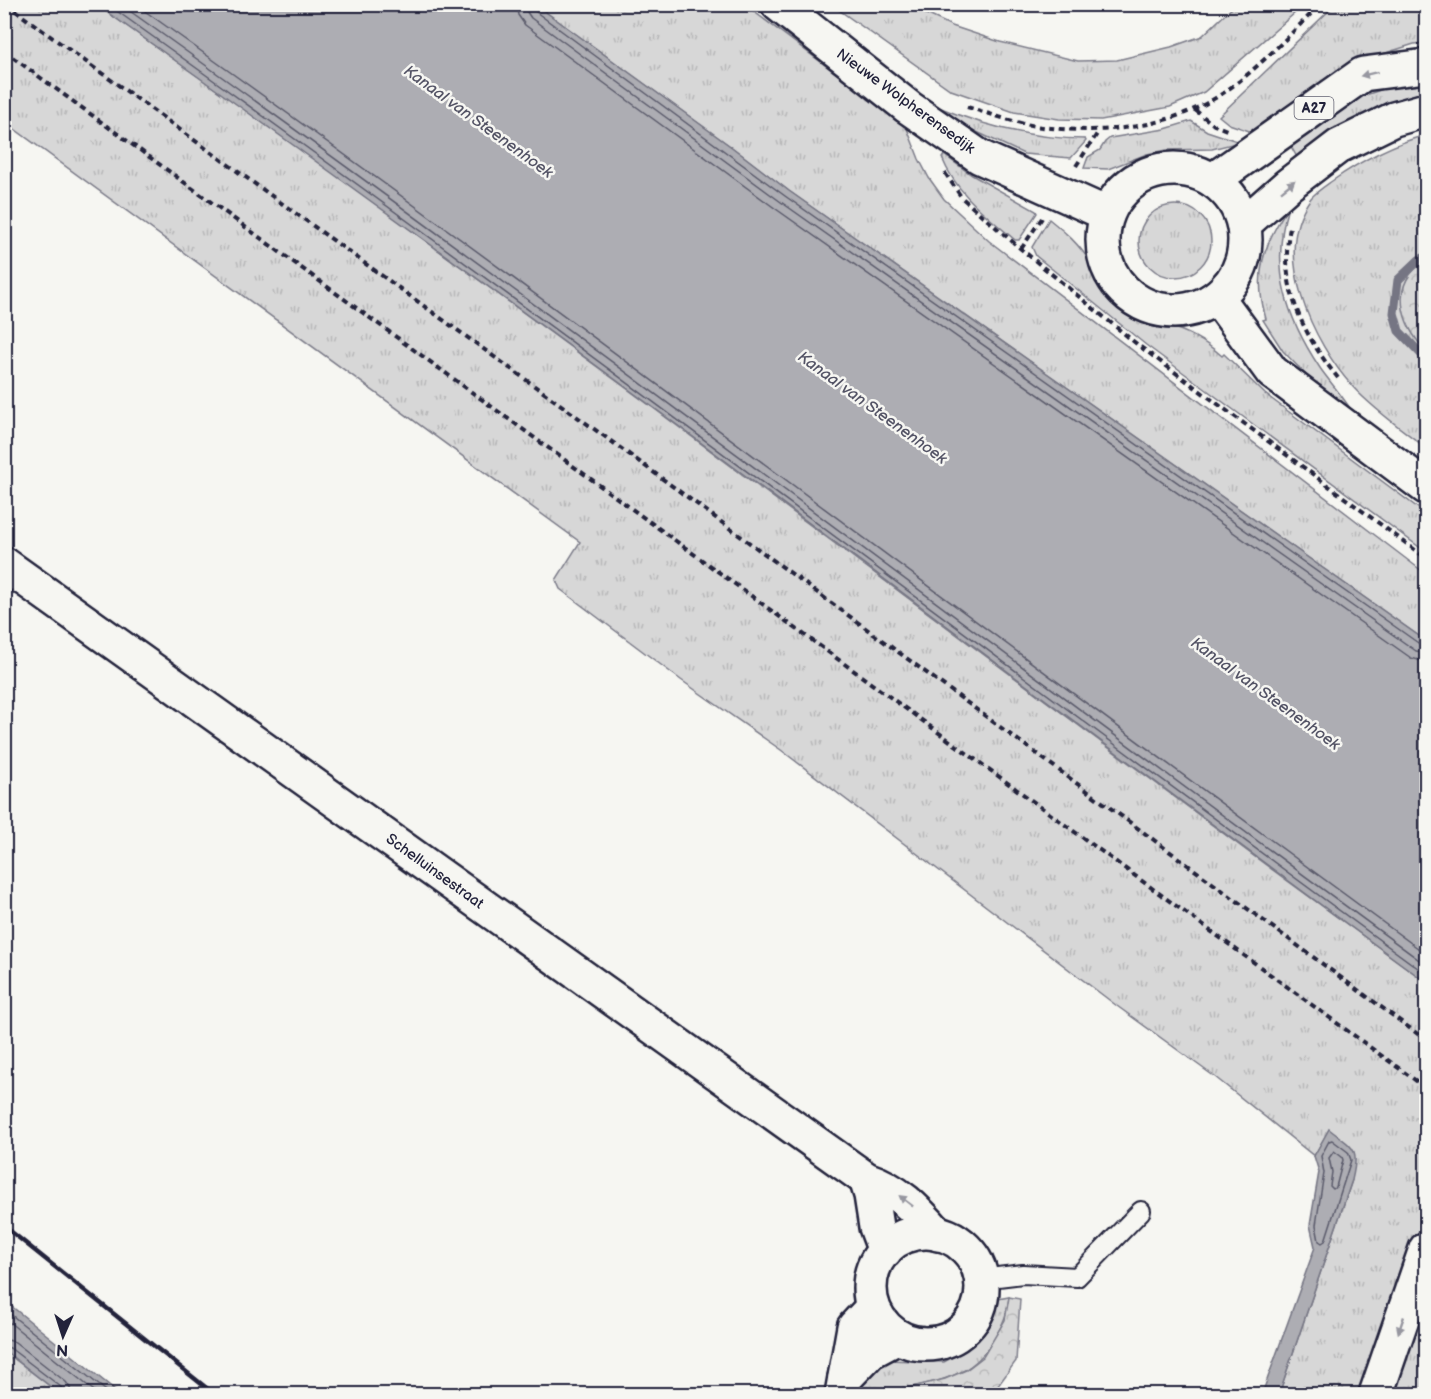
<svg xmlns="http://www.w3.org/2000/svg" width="1431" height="1399" viewBox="0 0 1431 1399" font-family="'Balsamiq Sans',sans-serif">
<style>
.grass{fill:url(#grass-tufts);stroke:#7c7c89;stroke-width:1.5}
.forest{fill:url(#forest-crowns);stroke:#7c7c89;stroke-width:1.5}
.water{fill:#adadb3;stroke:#757583;stroke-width:1.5}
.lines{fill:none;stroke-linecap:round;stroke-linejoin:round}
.shore{stroke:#5a5a6b;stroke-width:1.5}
.stream{stroke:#757583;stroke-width:9}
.service-casing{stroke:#22223b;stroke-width:22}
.minor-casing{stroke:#22223b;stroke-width:38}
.tertiary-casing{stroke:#22223b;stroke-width:38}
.motorway-casing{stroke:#22223b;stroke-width:38}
.path{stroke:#22223b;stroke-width:4;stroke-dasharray:6 4.5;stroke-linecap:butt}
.service{stroke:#f6f6f2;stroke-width:18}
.minor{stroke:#f6f6f2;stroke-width:33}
.tertiary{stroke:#f6f6f2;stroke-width:33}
.motorway{stroke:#f6f6f2;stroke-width:33}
.rail{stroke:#22223b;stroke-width:4.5}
.oneway{fill:#9797a0}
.labels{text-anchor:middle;stroke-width:5;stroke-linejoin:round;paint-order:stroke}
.shield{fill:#f6f6f2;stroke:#626272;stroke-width:1.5}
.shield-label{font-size:14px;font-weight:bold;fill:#22223b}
.street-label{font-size:15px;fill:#22223b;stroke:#f6f6f2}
.water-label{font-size:16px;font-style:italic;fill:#535365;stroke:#f6f6f2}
</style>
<defs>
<pattern id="grass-tufts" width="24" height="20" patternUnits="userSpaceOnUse" patternTransform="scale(1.5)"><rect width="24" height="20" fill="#d7d7d7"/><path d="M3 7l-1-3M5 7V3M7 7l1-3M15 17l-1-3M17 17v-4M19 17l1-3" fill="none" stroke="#b8b8b9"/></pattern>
<pattern id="forest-crowns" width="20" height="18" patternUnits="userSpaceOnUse" patternTransform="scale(1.5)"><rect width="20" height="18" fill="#d7d7d7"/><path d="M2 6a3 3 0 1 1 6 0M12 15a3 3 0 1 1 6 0" fill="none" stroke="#b8b8b9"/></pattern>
</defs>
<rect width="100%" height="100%" fill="#f6f6f2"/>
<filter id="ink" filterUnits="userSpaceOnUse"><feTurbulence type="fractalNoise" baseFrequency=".0167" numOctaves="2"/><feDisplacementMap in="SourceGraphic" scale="12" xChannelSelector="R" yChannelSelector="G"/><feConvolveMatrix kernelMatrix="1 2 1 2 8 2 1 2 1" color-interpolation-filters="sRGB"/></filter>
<g filter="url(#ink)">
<g class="grass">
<polygon points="5,5 97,5 313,158 656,410 1251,854 1426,982 1426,1394 1279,1394 1352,1180 1329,1130 1314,1156 1215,1077 1117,1006 781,750 681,680 560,589 556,580 580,542 5,122"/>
<polygon points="536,5 745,5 906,126 919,159 929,178 944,199 989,241 1426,574 1426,641 789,191 733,148"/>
<polygon points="832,5 907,5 952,26 1000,42 1078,61 1117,60 1171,47 1202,36 1235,5 1304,5 1204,92 1170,107 1101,120 1059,119 1014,112 951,90"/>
<polygon points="1335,5 1426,5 1426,43 1414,44 1364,60 1261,135 1229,124 1219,116"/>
<polygon points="1426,80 1426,96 1298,159 1288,141 1351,100 1404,82"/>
<path d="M936,106C983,126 1033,139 1085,139L1086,141L1071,158L1024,154L966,127Z"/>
<polygon points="1191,121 1207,131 1240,142 1212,149 1167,150 1147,154 1108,169 1084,168 1088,157 1100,150 1105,142 1110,138 1165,129"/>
<path d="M1426,135V448C1402,429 1374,410 1353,387C1313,343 1270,253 1311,198C1317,191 1325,186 1332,181C1362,160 1392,144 1426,135Z"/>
<path d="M944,155L972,175L1036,211L1037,213L1019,240H1015C986,215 956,193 942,158Z"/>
<circle cx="1175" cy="241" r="36"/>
<path d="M1288,207C1270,268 1286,317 1320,368C1328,380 1347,401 1352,412L1310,379L1283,351L1263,320L1266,319C1253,275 1263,245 1288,207Z"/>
<path d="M1049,219C1065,232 1079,244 1090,262C1102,280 1104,295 1124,310C1137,320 1151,322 1166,326C1188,331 1206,342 1222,356L1224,354L1265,394L1426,514V552L1146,345L1036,256L1032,247Z"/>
<path d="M1009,1297C1008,1312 1004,1323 996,1336C973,1378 941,1380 899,1390C882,1393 875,1394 858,1394L863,1375L887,1360L944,1362L964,1351L988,1329L995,1313L998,1299Z"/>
<polygon points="4,1351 60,1394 5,1394"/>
</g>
<g class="forest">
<path d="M1426,261V351C1401,324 1388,283 1426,261Z"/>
<polygon points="1009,1297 1020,1299 1016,1361 992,1394 883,1394 945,1379 966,1370 983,1357 1005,1320"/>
</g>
<g class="water">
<path d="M97,5H536L733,148L789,191L1426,641V982C1167,793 912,598 654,408C469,272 284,137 97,5Z"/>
<path d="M1329,1129C1354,1149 1360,1147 1352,1180L1279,1394H1262L1315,1247L1310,1225L1319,1172L1314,1156Z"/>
<polygon points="5,1301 120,1394 60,1394 5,1351"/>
</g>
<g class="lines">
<g class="shore">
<path d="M107,4C552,321 986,652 1426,974"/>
<path d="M120,4C561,318 990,646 1426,965"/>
<path d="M135,4C571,314 995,639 1426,954"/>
<polyline points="516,4 518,15 525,25 776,209 1411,658 1426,662"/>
<polyline points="525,4 527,12 531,18 781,202 1416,651 1426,653"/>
<polyline points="533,4 536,12 785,196 1421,645 1426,646"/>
<polygon points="1332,1140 1348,1152 1351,1160 1325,1241 1322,1243 1319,1241 1316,1225 1324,1173 1321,1156 1329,1141"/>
<polygon points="1334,1151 1342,1157 1343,1160 1336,1187 1333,1189 1330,1186 1332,1172 1329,1158"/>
<polyline points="4,1309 110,1394"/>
<polyline points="4,1318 98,1394"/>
<polyline points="4,1339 15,1342 66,1382 70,1388 71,1394"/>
<polyline points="4,1347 10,1348 61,1387 63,1394"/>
</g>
<polyline class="stream" points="1426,257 1419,260 1398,280 1394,313 1399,331 1426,359"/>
<g class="service-casing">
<polyline id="service" points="981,1279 1023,1274 1077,1277 1141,1211"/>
</g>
<g class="minor-casing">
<g id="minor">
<polyline points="845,1378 870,1352 898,1337"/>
<polyline points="842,1394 854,1327 873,1307"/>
</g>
</g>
<g class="tertiary-casing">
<g id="tertiary">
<polyline points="778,4 908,107 980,157 1107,214"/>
<circle cx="1174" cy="240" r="71"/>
<polyline points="1217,297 1272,372 1426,487"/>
<path d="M4,564L866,1179C897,1189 917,1210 938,1234"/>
<polyline points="866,1179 871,1195 876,1227 885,1251"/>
<circle cx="926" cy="1288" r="56"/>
</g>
</g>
<g class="motorway-casing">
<g id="motorway">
<polyline points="1213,180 1363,74 1426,66"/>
<polyline points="1244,224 1288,185 1339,146 1394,119 1426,110"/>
<polyline points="1376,1394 1426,1249"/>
</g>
</g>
<g class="path">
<polyline points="6,4 626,452 1426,1040"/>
<polyline points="4,51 1426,1088"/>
<path d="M967,107C991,114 1017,124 1042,127C1105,135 1174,128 1226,91C1259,68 1292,32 1321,4"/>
<polyline points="1195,110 1214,125 1227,130"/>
<polyline points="1076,166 1099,131"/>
<polyline points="945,173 962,198 1021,249 1138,345 1426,558"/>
<path d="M1290,228C1278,285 1303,335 1338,378"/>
<polyline points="1021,249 1042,218"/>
</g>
<use href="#service" class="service"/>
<use href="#minor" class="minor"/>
<use href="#tertiary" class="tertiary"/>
<use href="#motorway" class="motorway"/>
<polyline class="rail" points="4,1226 214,1394"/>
</g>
<defs><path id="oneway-solid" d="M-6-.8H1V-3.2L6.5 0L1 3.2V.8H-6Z" transform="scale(1.5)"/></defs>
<g class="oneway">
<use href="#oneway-solid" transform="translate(1369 74) rotate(166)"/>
<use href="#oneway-solid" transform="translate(1288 186) rotate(-39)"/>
<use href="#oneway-solid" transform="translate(906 1201) rotate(-142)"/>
<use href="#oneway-solid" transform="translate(1401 1325) rotate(109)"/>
</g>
</g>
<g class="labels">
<rect class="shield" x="1294.5" y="97" width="39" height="22" rx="4.5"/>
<g class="shield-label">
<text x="1314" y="113">A27</text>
</g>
<g class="street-label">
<text transform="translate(906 101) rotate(36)" y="5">Nieuwe Wolpherensedijk</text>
<text transform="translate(435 871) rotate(36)" y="5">Schelluinsestraat</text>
</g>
<g class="water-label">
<text transform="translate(479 121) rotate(36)" y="6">Kanaal van Steenenhoek</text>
<text transform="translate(873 407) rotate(36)" y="6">Kanaal van Steenenhoek</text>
<text transform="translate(1266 693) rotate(36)" y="6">Kanaal van Steenenhoek</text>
</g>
</g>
<rect width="1431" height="1399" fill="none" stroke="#f6f6f2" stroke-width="24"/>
<rect x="12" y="12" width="1407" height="1375" fill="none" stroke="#22223b" stroke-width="2" filter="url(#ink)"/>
<g transform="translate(63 1336) rotate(183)" stroke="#f6f6f2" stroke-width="4.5" paint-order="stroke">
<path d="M0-4.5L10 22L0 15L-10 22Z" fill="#22223b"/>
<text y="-9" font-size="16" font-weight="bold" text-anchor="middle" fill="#22223b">N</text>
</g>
</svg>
